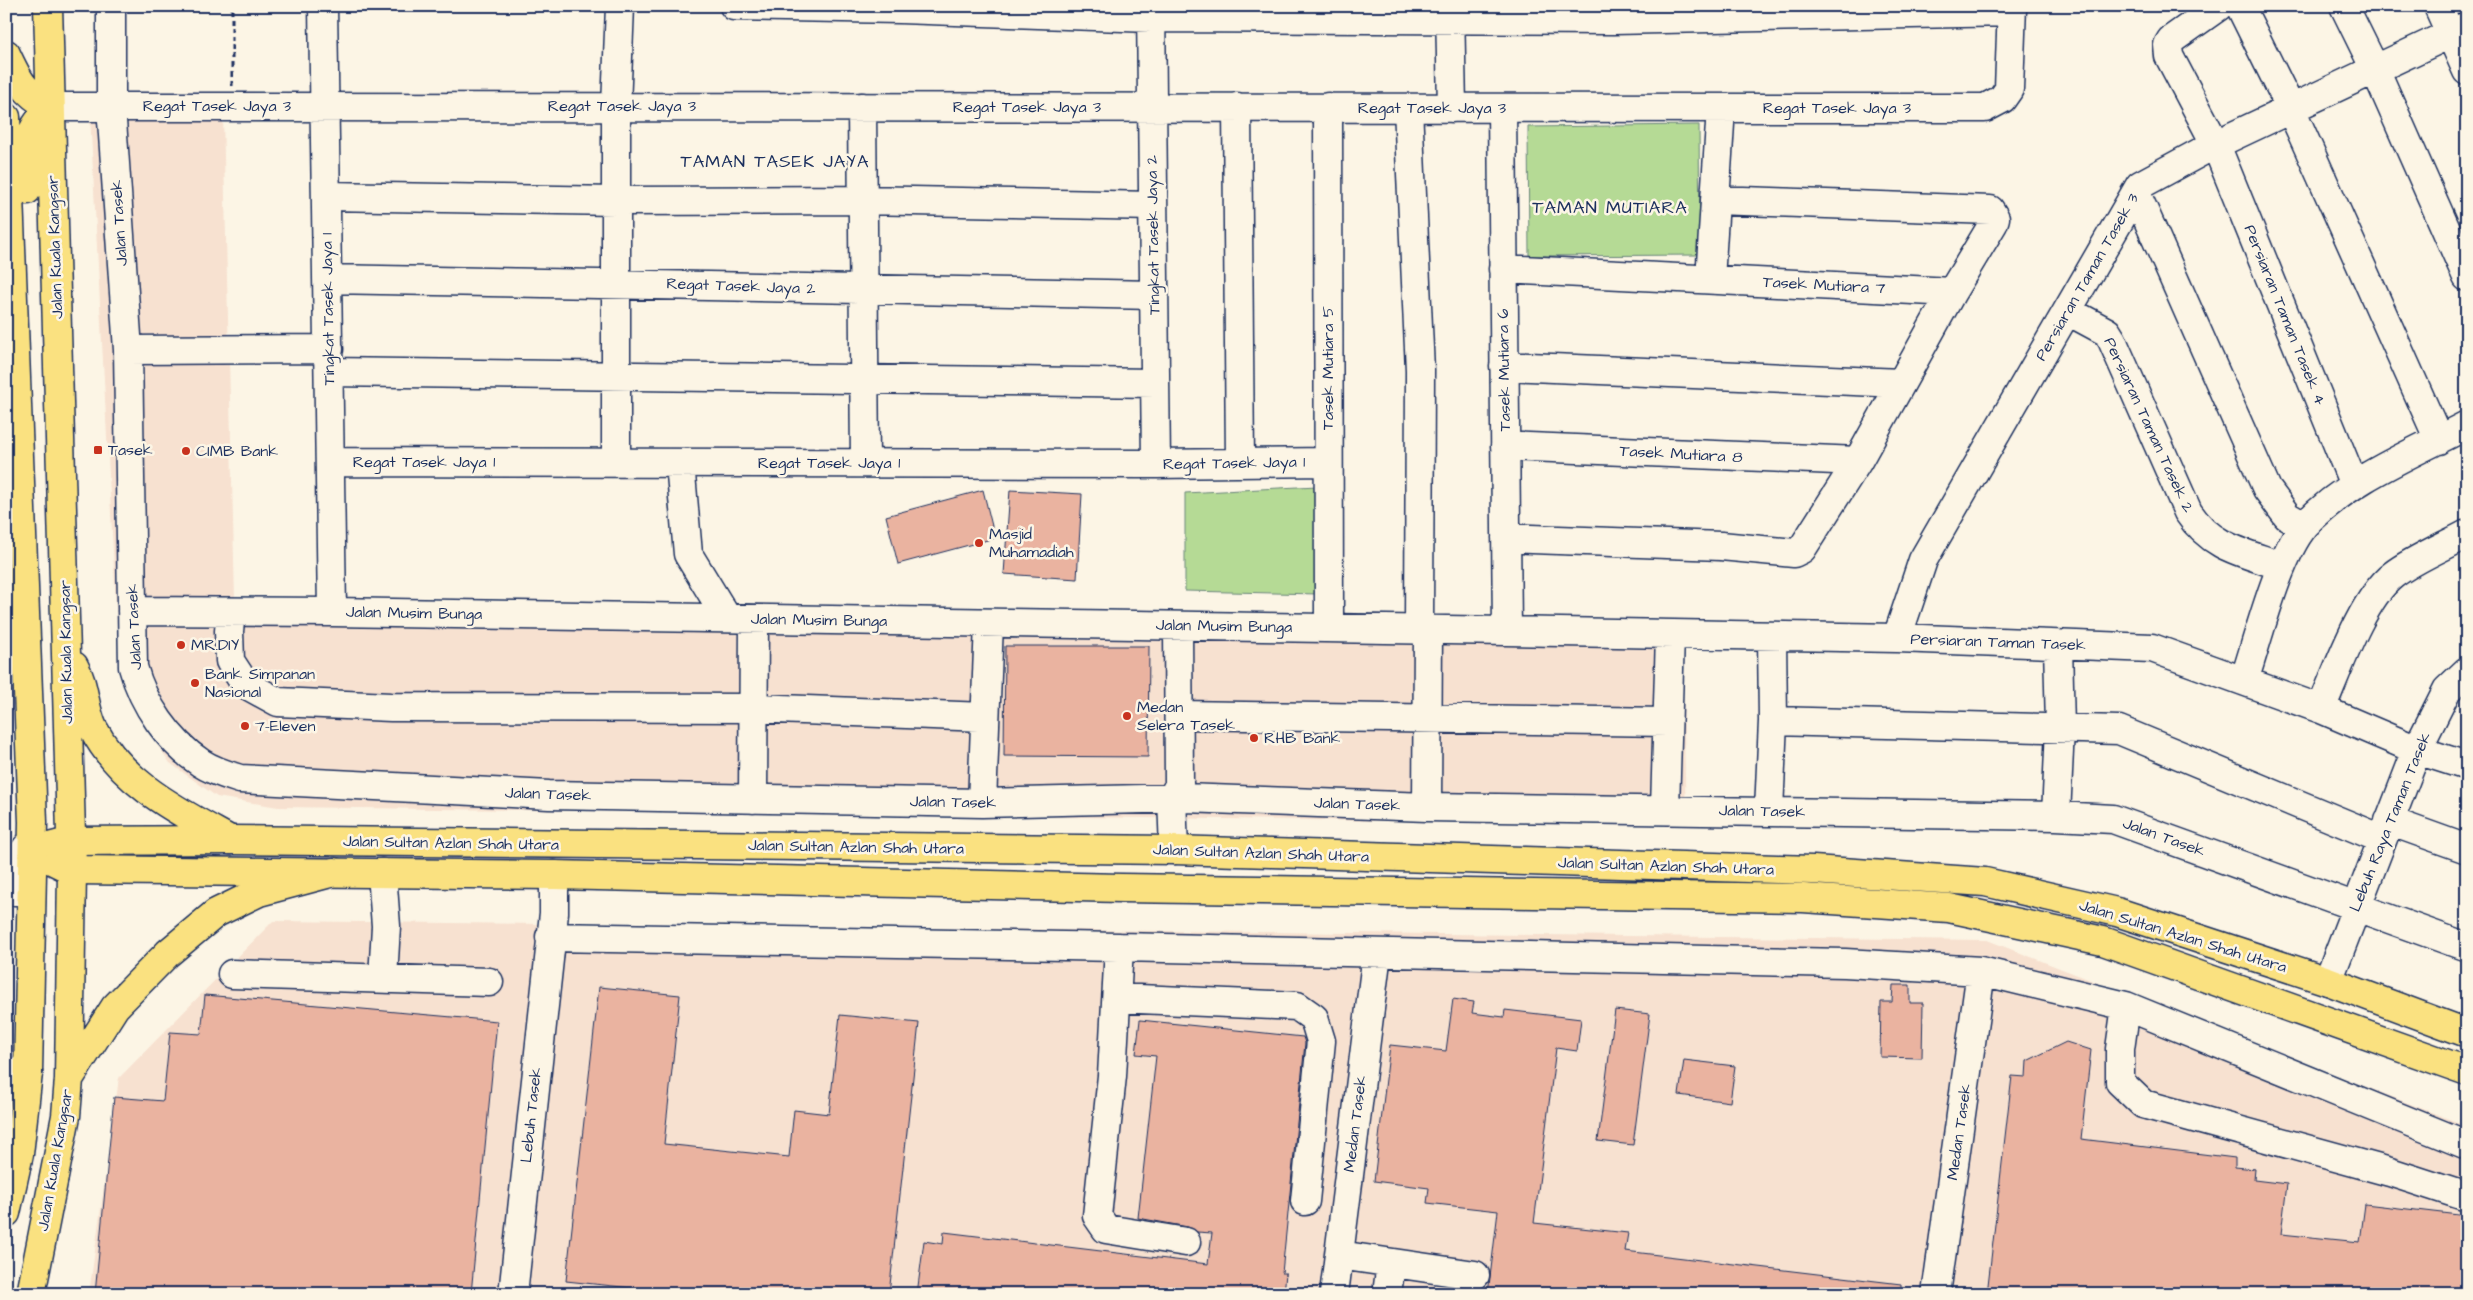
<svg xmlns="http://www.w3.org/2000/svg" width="2473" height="1300" font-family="'Architects Daughter',sans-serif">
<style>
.built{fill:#f7e1d0}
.green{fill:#b5da95;stroke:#68847a}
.building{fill:#eab3a0;stroke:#1b2f5e}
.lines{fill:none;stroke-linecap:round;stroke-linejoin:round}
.minor-casing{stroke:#1b2f5e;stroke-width:31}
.major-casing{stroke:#1b2f5e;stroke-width:31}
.highway-casing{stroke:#1b2f5e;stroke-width:31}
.path{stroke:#1b2f5e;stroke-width:3;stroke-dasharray:5 4;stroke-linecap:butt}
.minor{stroke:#fcf5e5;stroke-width:28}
.major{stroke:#fae180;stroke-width:28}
.highway{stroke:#fae180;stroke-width:28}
.poi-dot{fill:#c8321e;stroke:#fcf5e5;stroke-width:2}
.labels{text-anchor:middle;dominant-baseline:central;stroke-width:5;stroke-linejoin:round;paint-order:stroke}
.street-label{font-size:16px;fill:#1b2f5e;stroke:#fcf5e5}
.poi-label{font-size:16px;fill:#1b2f5e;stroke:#fcf5e5;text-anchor:start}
.neighbourhood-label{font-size:18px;letter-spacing:1px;fill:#1b2f5e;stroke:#fcf5e5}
</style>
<rect width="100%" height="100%" fill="#fcf5e5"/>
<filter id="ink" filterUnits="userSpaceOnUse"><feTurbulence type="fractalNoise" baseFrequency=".02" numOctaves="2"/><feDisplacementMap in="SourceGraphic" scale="10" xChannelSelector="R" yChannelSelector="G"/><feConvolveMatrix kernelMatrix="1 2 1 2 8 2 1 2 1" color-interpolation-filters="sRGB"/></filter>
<g filter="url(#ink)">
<path class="built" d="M90 114 223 116 235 600 1682 624 1686 825 278 807 217 797 170 763 140 719 119 665Z
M273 921 1987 940 2467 1126V1294H89L119 1078Z"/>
<path class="green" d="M1699 125 1700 255 1529 256 1528 127Z
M1317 486 1318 594 1185 591V493Z"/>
<path class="building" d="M983 490 995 538 898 564 886 516Z
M1010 490 1082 494 1077 579 1004 574Z
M1005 646H1149L1148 757 1004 756Z
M1893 985H1910V1003H1923L1922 1058 1880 1057 1881 1002H1892Z
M599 987 680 995 664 1144 789 1157 794 1110 829 1114 840 1015 919 1023 889 1294H688L566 1281Z
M205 995 497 1021 471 1294H95L114 1097 163 1101 170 1032 201 1034Z
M1453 999 1474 1002 1472 1013 1504 1017 1505 1010 1581 1019 1577 1051 1556 1048 1534 1223 1628 1233 1625 1251 1901 1284V1294H1488L1498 1211 1427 1203 1429 1188 1374 1181 1390 1045 1446 1051Z
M1615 1010 1650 1014 1633 1145 1598 1141Z
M1140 1020 1303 1037 1305 1043 1282 1273H1286L1284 1294H917L924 1241 943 1244 944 1232 1208 1264 1212 1233 1197 1232 1188 1227 1138 1218 1156 1056 1136 1054Z
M2066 1042 2091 1050 2081 1139 2235 1158V1167L2255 1169 2254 1180 2287 1184 2281 1234 2360 1242 2365 1204 2467 1216V1294H1987L2012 1076 2026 1077 2027 1061Z
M1684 1060 1735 1066 1730 1102 1679 1095Z"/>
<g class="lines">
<defs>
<path id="minor" d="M111 6V106L128 350 133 667C143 704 169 742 201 763 213 771 227 775 240 779L549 795 982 803 1185 798 1427 807 2056 816 2113 819 2467 947
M323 6 332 612
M734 6 900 9 1151 18 1613 20 2012 12
M1151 6 1156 464
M1450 6 1452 108
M2219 6 2171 40 2168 45 2169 56 2216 145 2354 485
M2240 6 2291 109 2439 440
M2344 6 2375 69 2467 277
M2438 6 2467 71
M50 107 1985 108 2002 99 2009 89 2012 6
M862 107 865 463
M1237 107 1240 463
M1328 107 1329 628
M1408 108 1420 370 1419 630
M1502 108 1507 631
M2136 193 2267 489 2287 516 2304 526
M326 196 616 201 863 200 1153 206
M1715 200 1990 210 1995 218 1993 224 1952 292
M1503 269 1952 292 1858 461 1802 549 1794 553 1721 546 1506 538
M327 279C603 282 878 291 1154 295
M1710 279 1721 108
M2068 311 2107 332 2112 340 2188 512C2212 548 2242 552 2282 566
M128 350 329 349
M1504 366 1901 383
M329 372 1155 383
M1505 446 1858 461
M330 462 1156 464 1328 462
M616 462V107L620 6
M680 463 688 554 727 618
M132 611 332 612 1507 631 1897 638 2152 648 2321 709 2417 750 2467 766
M231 612 229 631 230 661 245 684 278 702 391 707 753 708 985 717
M1897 638 1923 560 2140 185 2210 147 2467 26
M6 645 26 642
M2244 681C2258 639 2278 556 2305 525 2348 479 2412 454 2467 425
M2321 709C2337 672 2362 599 2393 575 2412 560 2445 546 2467 534
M1179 715 1667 722
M1773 721 2119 730 2382 839
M753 799 754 619
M982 803 989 623
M1427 807 1428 630
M1665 809 1670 634
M1769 811 1773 721 1772 636
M2056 816 2060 728 2058 645
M2389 821 2467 849
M1174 850 1172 798 1179 785 1178 626
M382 873 386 926 383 978
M6 891H16L22 854 27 847
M550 937 1119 947 1845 963 1981 971 2126 1006 2467 1145
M1119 947 1112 1076 1097 1216 1106 1229 1186 1242
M232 974 489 982
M2328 981 2417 750 2447 690 2467 671
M1117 998 1297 1006 1314 1018 1321 1041 1305 1201
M2126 1006 2120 1049V1082L2143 1104 2390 1172 2467 1197
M6 1071 28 1073
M1339 1255 1475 1275
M513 1294 554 913V875
M1334 1294 1377 953
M1387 1294 1391 1263
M1936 1294 1981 971"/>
<path id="major" d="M49 847 72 841 230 840 1174 850 1813 870 1985 882 2117 912 2328 981 2467 1033
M33 851 72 870 554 875 1122 888 1803 898 1949 908 2103 941 2467 1071"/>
<path id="highway" d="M6 54C18 80 24 93 50 107
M6 117 33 822 28 1073 19 1154 6 1213
M27 190C26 152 23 136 50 107
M74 666C85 685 84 709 93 728 122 784 178 811 230 840
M69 1079 115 1007 168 953 216 913 259 892 334 872
M31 1294 66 1116 69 1079 72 870 48 6"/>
</defs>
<use href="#minor" class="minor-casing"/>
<use href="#major" class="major-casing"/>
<use href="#highway" class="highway-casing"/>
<path class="path" d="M232 86V6"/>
<use href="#minor" class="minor"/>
<use href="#major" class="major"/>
<use href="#highway" class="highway"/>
</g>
</g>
<g class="poi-dot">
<rect x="93" y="445" width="10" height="10" rx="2.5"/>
<circle cx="186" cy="451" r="5"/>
<circle cx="979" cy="543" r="5"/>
<circle cx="181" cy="645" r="5"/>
<circle cx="195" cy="683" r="5"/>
<circle cx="1127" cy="716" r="5"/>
<circle cx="245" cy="726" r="5"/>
<circle cx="1254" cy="738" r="5"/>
</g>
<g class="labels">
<g class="street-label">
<text x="217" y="106">Regat Tasek Jaya 3</text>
<text x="622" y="106">Regat Tasek Jaya 3</text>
<text x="1027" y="107">Regat Tasek Jaya 3</text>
<text x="1432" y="108">Regat Tasek Jaya 3</text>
<text x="1837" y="108">Regat Tasek Jaya 3</text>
<text transform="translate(119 223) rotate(-94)">Jalan Tasek</text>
<text transform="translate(1153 235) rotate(-91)">Tingkat Tasek Jaya 2</text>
<text transform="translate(55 247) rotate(-92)">Jalan Kuala Kangsar</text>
<text transform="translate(2087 277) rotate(-60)">Persiaran Taman Tasek 3</text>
<text transform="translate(1824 285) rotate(3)">Tasek Mutiara 7</text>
<text transform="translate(741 286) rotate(2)">Regat Tasek Jaya 2</text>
<text transform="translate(328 309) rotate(-91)">Tingkat Tasek Jaya 1</text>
<text transform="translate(2285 315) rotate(68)">Persiaran Taman Tasek 4</text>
<text transform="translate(1328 368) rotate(-90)">Tasek Mutiara 5</text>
<text transform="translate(1504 370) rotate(-91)">Tasek Mutiara 6</text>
<text transform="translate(2149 425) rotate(65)">Persiaran Taman Tasek 2</text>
<text transform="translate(1681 454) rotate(3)">Tasek Mutiara 8</text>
<text x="424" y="462">Regat Tasek Jaya 1</text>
<text x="829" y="463">Regat Tasek Jaya 1</text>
<text transform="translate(1234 463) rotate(-1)">Regat Tasek Jaya 1</text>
<text transform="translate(414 613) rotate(1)">Jalan Musim Bunga</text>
<text transform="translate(819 620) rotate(1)">Jalan Musim Bunga</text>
<text transform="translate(1224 626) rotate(1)">Jalan Musim Bunga</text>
<text transform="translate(134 627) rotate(-93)">Jalan Tasek</text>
<text transform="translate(1998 642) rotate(2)">Persiaran Taman Tasek</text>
<text transform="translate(66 652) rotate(-91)">Jalan Kuala Kangsar</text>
<text transform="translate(548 794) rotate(2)">Jalan Tasek</text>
<text transform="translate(953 802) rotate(1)">Jalan Tasek</text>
<text transform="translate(1357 804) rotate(2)">Jalan Tasek</text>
<text transform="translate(1762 811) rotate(1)">Jalan Tasek</text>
<text transform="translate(2390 822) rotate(-68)">Lebuh Raya Taman Tasek</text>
<text transform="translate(2164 837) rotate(20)">Jalan Tasek</text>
<text transform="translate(451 843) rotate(1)">Jalan Sultan Azlan Shah Utara</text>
<text transform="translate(856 847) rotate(1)">Jalan Sultan Azlan Shah Utara</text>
<text transform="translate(1261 853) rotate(2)">Jalan Sultan Azlan Shah Utara</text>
<text transform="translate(1666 866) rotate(2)">Jalan Sultan Azlan Shah Utara</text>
<text transform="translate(2183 936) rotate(17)">Jalan Sultan Azlan Shah Utara</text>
<text transform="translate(531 1115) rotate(-84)">Lebuh Tasek</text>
<text transform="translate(1355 1124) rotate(-83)">Medan Tasek</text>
<text transform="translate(1959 1132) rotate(-82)">Medan Tasek</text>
<text transform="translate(55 1160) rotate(-80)">Jalan Kuala Kangsar</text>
</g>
<g class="poi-label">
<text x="108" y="450">Tasek</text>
<text x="196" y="451">CIMB Bank</text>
<text x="989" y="534">Masjid<tspan x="989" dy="18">Muhamadiah</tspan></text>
<text x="191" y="645">MR.DIY</text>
<text x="205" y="674">Bank Simpanan<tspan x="205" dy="18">Nasional</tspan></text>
<text x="1137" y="707">Medan<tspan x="1137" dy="18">Selera Tasek</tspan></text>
<text x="255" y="726">7-Eleven</text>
<text x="1264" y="738">RHB Bank</text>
</g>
<g class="neighbourhood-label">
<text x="775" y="161">TAMAN TASEK JAYA</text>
<text x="1610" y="207">TAMAN MUTIARA</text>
</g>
</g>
<rect width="2473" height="1300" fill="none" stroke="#fcf5e5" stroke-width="25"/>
<rect x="12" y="12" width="2448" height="1275" fill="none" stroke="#1b2f5e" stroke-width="2" filter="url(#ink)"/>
</svg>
